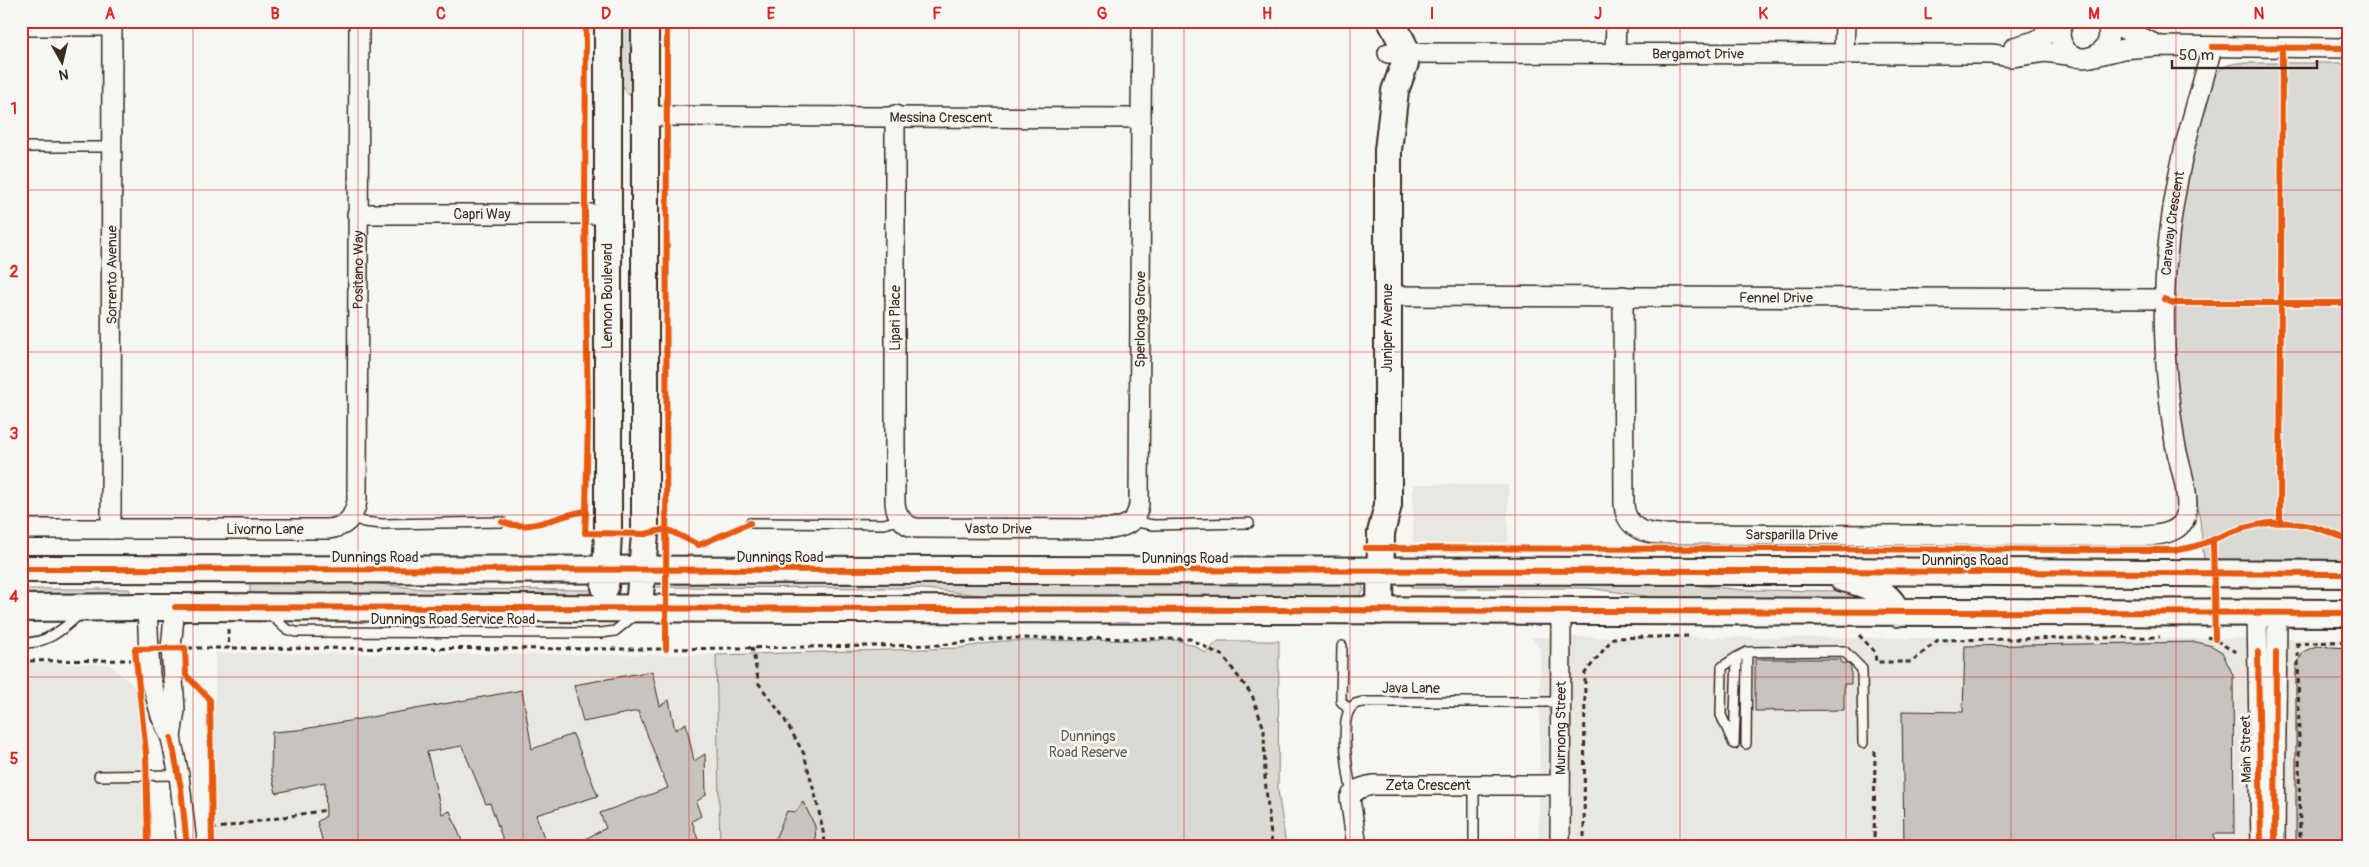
<svg xmlns="http://www.w3.org/2000/svg" width="2369" height="867" font-family="Pangolin,sans-serif">
<style>
.built{fill:#e8e7e2}
.green{fill:#dad9d3;stroke:#8a8278}
.building{fill:#c8c3be;stroke:#3b2a1e}
.lines{fill:none;stroke-linecap:round;stroke-linejoin:round}
.lane-casing{stroke:#3b2a1e;stroke-width:12}
.street-casing{stroke:#3b2a1e;stroke-width:22}
.secondary-casing{stroke:#3b2a1e;stroke-width:30}
.path{stroke:#3b2a1e;stroke-width:3;stroke-dasharray:5 4;stroke-linecap:butt}
.lane{stroke:#f6f6f2;stroke-width:9}
.street{stroke:#f6f6f2;stroke-width:19}
.secondary{stroke:#f6f6f2;stroke-width:26}
.cycleway-casing{stroke:#f6f6f2;stroke-width:9}
.cycleway{stroke:#e8590c;stroke-width:6}
.grid{fill:none;stroke:#d62828;stroke-width:1;stroke-opacity:0.55}
.labels{text-anchor:middle;dominant-baseline:central;stroke-width:5;stroke-linejoin:round;paint-order:stroke}
.street-label{font-size:14px;fill:#3b2a1e;stroke:#f6f6f2}
.park-label{font-size:14px;fill:#63564b;stroke:#f6f6f2}
.neatline{fill:none;stroke:#d62828;stroke-width:2}
.grid-label{font-size:16px;text-anchor:middle;font-weight:bold;fill:#d62828}
</style>
<rect width="100%" height="100%" fill="#f6f6f2"/>
<filter id="ink" filterUnits="userSpaceOnUse"><feTurbulence type="fractalNoise" baseFrequency=".02" numOctaves="2"/><feDisplacementMap in="SourceGraphic" scale="10" xChannelSelector="R" yChannelSelector="G"/><feConvolveMatrix kernelMatrix="1 2 1 2 8 2 1 2 1" color-interpolation-filters="sRGB"/></filter>
<g filter="url(#ink)">
<path class="built" d="M1413 484 1508 485V543H1413Z
M1531 637 2348 639V846H1539L1540 649Z
M215 653 716 655 720 846H215Z
M21 663 109 664 136 688 143 773V846H21Z"/>
<path class="green" d="M616 21H638L635 99C613 90 617 42 616 21Z
M2238 63H2340L2348 66V561L2204 560C2202 543 2201 524 2198 507 2189 465 2180 424 2175 380 2167 298 2178 216 2197 136 2200 121 2209 79 2221 69 2226 65 2232 64 2238 63Z
M250 578 334 579 424 589 593 590 595 597 250 596Z
M659 580 1356 581 1361 584 1364 590 1358 598 990 596 915 588 653 587Z
M1641 580 1743 590 1845 591 1866 599 1660 598 1588 588H1412L1409 584Z
M21 589H129L132 595 21 596Z
M1177 640 1195 646 1206 653 1218 641H1279L1278 790 1286 846H720L716 655 959 648 1002 641Z"/>
<path class="building" d="M2197 642 2212 646 2222 652 2233 675 2234 834H2214L2215 846H1904L1902 711 1963 712 1965 646Z
M2316 646 2348 648V846H2296V666L2303 652Z
M1755 659H1841V663H1847L1851 667V684H1844V710L1755 711Z
M652 671 660 706 669 700 675 730 686 723 694 761 705 754 706 795 696 802 701 816 692 821 699 843 688 846H572L606 828 600 813 668 788 638 711 583 722 574 685Z
M522 690 532 749 573 734 598 796 536 815 547 846H505L490 803 486 804 462 746 427 752 442 814 450 811 464 846H324L317 822 326 816 325 782 276 793 271 772 272 732 298 730Z
M803 802 815 826 816 846H772L787 811 796 812Z"/>
<g class="lines">
<defs>
<path id="lane" d="M21 147H112
M352 517 364 522 382 524 502 522
M1132 521 1153 525 1249 523
M750 523 884 524 901 519
M269 613 286 629 296 632 601 633 615 631 637 613
M21 643C47 644 62 630 80 614
M1342 646 1341 701 1349 710
M1733 742 1721 715 1722 667 1737 657
M1734 744 1737 657 1747 652
M1746 744 1747 652 1844 651 1862 669 1863 743
M99 776 179 775
M1352 793C1348 776 1340 723 1350 709 1354 703 1358 703 1363 702H1561
M1474 846V784"/>
<g id="street">
<path d="M2064 21C2061 27 2059 34 2061 40 2070 74 2123 55 2105 21"/>
<path d="M2107 21 2157 45"/>
<path d="M21 26H112"/>
<path d="M2014 47 2035 41 2062 25"/>
<path id="s1" d="M1388 53 1991 54 2012 57 2045 52 2075 56"/>
<path d="M1615 54 1616 21"/>
<path d="M1844 54 1845 21"/>
<path d="M2091 57 2123 49 2159 46 2348 48"/>
<path id="s2" d="M895 115V503C896 515 904 526 916 528L1112 529C1128 526 1137 521 1139 504L1141 118"/>
<path id="s3" d="M645 116 1141 118 1142 21"/>
<path id="s4" d="M357 214H607"/>
<path id="s5" d="M1387 296 2164 299"/>
<path id="s6" d="M1623 296 1624 505C1626 526 1641 533 1660 534L2146 536C2162 535 2183 532 2186 514 2190 492 2179 465 2175 443 2170 410 2166 378 2165 345 2162 279 2170 210 2185 146 2193 113 2204 80 2212 47"/>
<path id="s7" d="M21 529H328C346 527 354 518 357 501L359 21"/>
<path id="s8" d="M111 529 112 21"/>
<path d="M147 607 150 676 161 716 171 738 179 775 187 846"/>
<path d="M2257 613 2261 846"/>
<path d="M171 738 175 710 171 648 175 607"/>
<path id="s9" d="M1357 846 1350 798C1354 789 1363 787 1373 785H1560"/>
<path id="s10" d="M1560 846 1561 612"/>
<path d="M2275 846 2277 613"/>
</g>
<path id="secondary" d="M21 569 1813 571 2348 574
M1843 578C1864 583 1889 591 1897 613
M605 587 608 534V21
M21 608 147 607 2348 613
M639 608 645 534V21
M1380 611 1381 533 1388 505V150L1395 91 1405 63 1403 44 1391 21"/>
</defs>
<use href="#lane" class="lane-casing"/>
<use href="#street" class="street-casing"/>
<use href="#secondary" class="secondary-casing"/>
<path class="path" d="M228 629 229 648
M1859 635 1875 652 1876 662H1912L1938 640 2160 637
M2208 637C2220 640 2229 652 2240 652
M2298 643 2300 846
M2295 644 2348 641
M752 647 759 684 782 715 804 754 817 802 826 846
M188 648 666 649 939 645 1002 638 1190 639 1223 656 1252 695 1264 729 1265 778 1272 846
M21 661 131 660
M212 829 326 810
M1584 846 1585 673 1613 638 1690 636
M1874 846 1875 751"/>
<use href="#lane" class="lane"/>
<use href="#street" class="street"/>
<use href="#secondary" class="secondary"/>
<defs>
<path id="cycleway" d="M2212 47 2348 48
M2164 299 2173 303H2348
M586 511 588 419 585 214 586 21
M502 522C531 533 557 515 586 511L585 533 645 534 666 529 699 545 750 523
M2280 523 2282 47
M2213 540 2215 639
M1365 548 2177 550C2197 548 2213 539 2232 532 2276 516 2306 521 2348 540
M21 569 1813 571 2345 574
M175 607 2348 613
M666 649 667 21
M2258 652 2261 846
M171 738 181 788 187 846
M148 846 146 753 135 649 185 648 186 675 210 700 212 846
M2275 846 2276 652"/>
</defs>
<use href="#cycleway" class="cycleway-casing"/>
<use href="#cycleway" class="cycleway"/>
</g>
</g>
<path class="grid" d="M193 21V846M358 21V846M523 21V846M689 21V846M854 21V846M1019 21V846M1184 21V846M1350 21V846M1515 21V846M1680 21V846M1846 21V846M2011 21V846M2176 21V846M21 190H2348M21 352H2348M21 515H2348M21 677H2348"/>
<g class="labels">
<g class="street-label">
<text stroke="none"><textPath href="#s1" startOffset="310">Bergamot Drive</textPath></text>
<text stroke="none"><textPath href="#s3" startOffset="296">Messina Crescent</textPath></text>
<text stroke="none"><textPath href="#s4" startOffset="125">Capri Way</textPath></text>
<text stroke="none"><textPath href="#s6" startOffset="1089">Caraway Crescent</textPath></text>
<text stroke="none"><textPath href="#s7" startOffset="582">Positano Way</textPath></text>
<text stroke="none"><textPath href="#s8" startOffset="254">Sorrento Avenue</textPath></text>
<text transform="translate(607 296) rotate(-90)">Lennon Boulevard</text>
<text stroke="none"><textPath href="#s5" startOffset="389">Fennel Drive</textPath></text>
<text transform="translate(895 318) rotate(-90)">Lipari Place</text>
<text stroke="none"><textPath href="#s2" startOffset="844">Sperlonga Grove</textPath></text>
<text transform="translate(1387 328) rotate(-90)">Juniper Avenue</text>
<text stroke="none"><textPath href="#s2" startOffset="505">Vasto Drive</textPath></text>
<text stroke="none"><textPath href="#s7" startOffset="244">Livorno Lane</textPath></text>
<text stroke="none"><textPath href="#s6" startOffset="392">Sarsparilla Drive</textPath></text>
<text x="375" y="557">Dunnings Road</text>
<text x="780" y="557">Dunnings Road</text>
<text x="1185" y="558">Dunnings Road</text>
<text x="1965" y="560">Dunnings Road</text>
<text x="453" y="619">Dunnings Road Service Road</text>
<text x="1411" y="688">Java Lane</text>
<text stroke="none"><textPath href="#s10" startOffset="118">Murnong Street</textPath></text>
<text transform="translate(2246 749) rotate(-91)">Main Street</text>
<text stroke="none"><textPath href="#s9" startOffset="131">Zeta Crescent</textPath></text>
</g>
<g class="park-label">
<text x="1088" y="736">Dunnings<tspan x="1088" dy="16">Road Reserve</tspan></text>
</g>
</g>
<rect width="2369" height="867" fill="none" stroke="#f6f6f2" stroke-width="55"/>
<g transform="translate(62 62) rotate(172)" stroke="#f6f6f2" stroke-width="4" paint-order="stroke">
<path d="M0-4L9 19L0 12L-9 19Z" fill="#3b2a1e"/>
<text y="-8" font-size="14" font-weight="bold" text-anchor="middle" fill="#3b2a1e">N</text>
</g>
<path d="M2172 60v8h145v-8" fill="none" stroke="#3b2a1e" stroke-width="2.5"/>
<text x="2179" y="60" font-size="15" fill="#3b2a1e" stroke="#f6f6f2" stroke-width="4" paint-order="stroke">50 m</text>
<rect x="28" y="28" width="2314" height="812" class="neatline"/>
<g class="grid-label">
<text x="110" y="19">A</text>
<text x="275" y="19">B</text>
<text x="441" y="19">C</text>
<text x="606" y="19">D</text>
<text x="771" y="19">E</text>
<text x="937" y="19">F</text>
<text x="1102" y="19">G</text>
<text x="1267" y="19">H</text>
<text x="1432" y="19">I</text>
<text x="1598" y="19">J</text>
<text x="1763" y="19">K</text>
<text x="1928" y="19">L</text>
<text x="2094" y="19">M</text>
<text x="2259" y="19">N</text>
<text x="14" y="114">1</text>
<text x="14" y="277">2</text>
<text x="14" y="439">3</text>
<text x="14" y="602">4</text>
<text x="14" y="764">5</text>
</g>
</svg>
